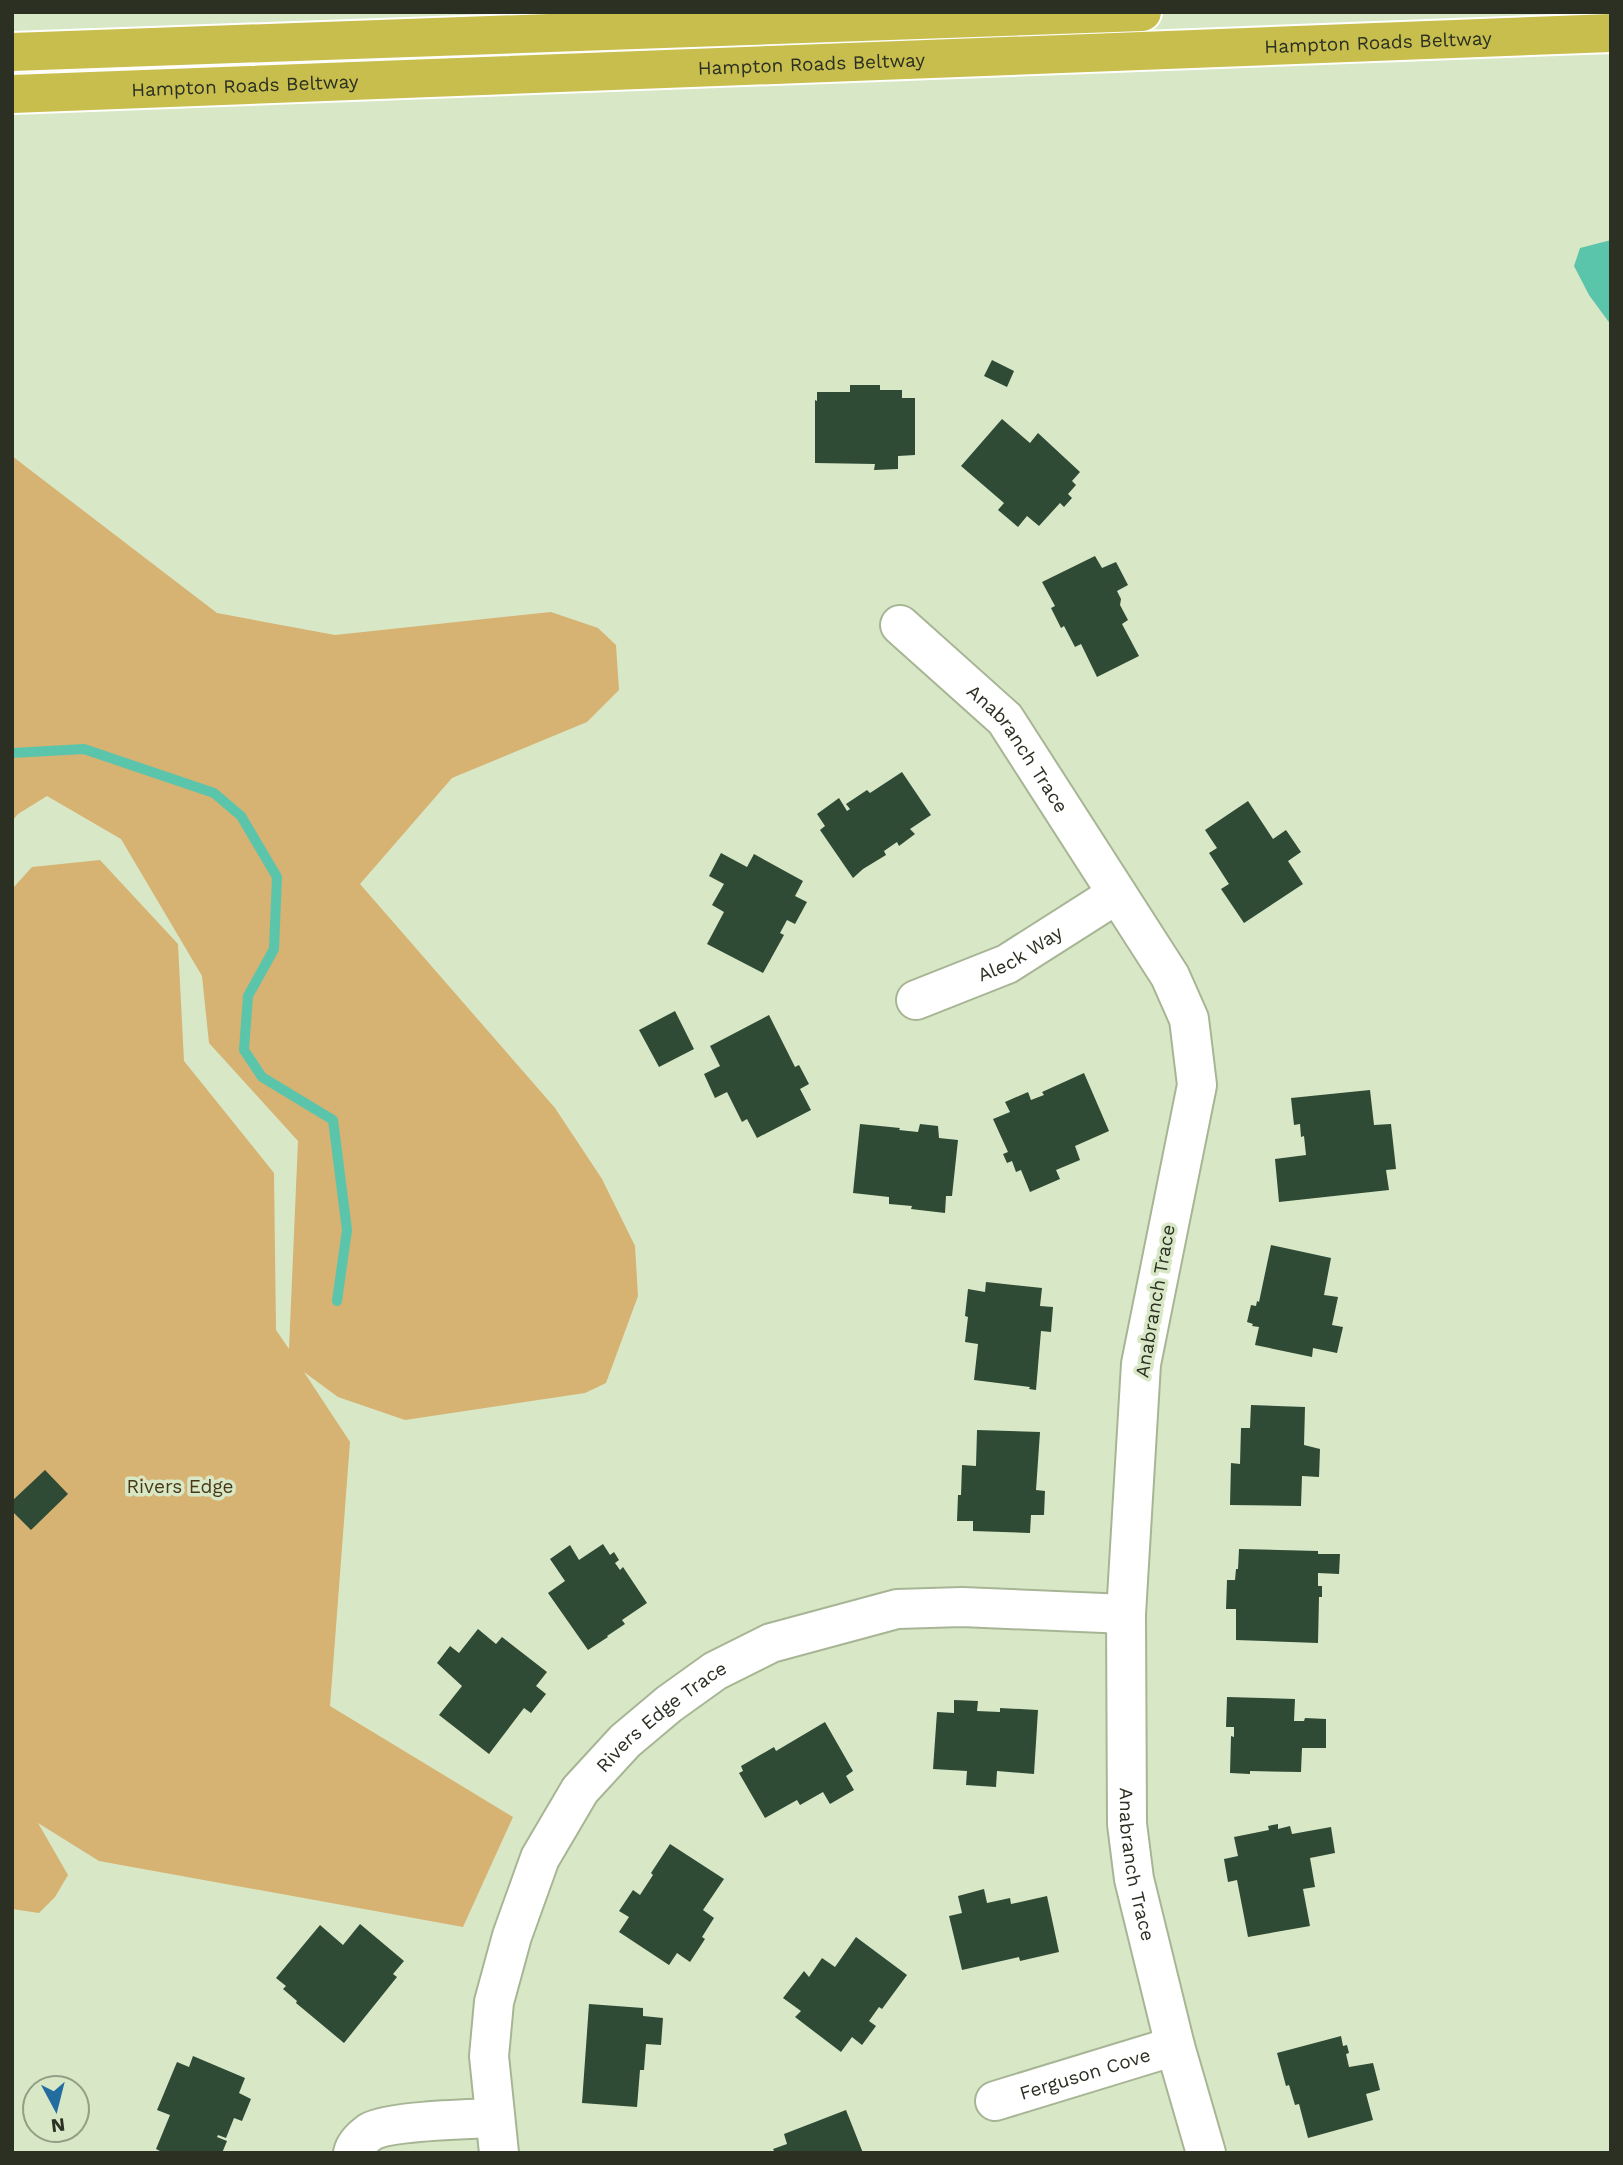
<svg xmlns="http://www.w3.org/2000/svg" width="1623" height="2165" font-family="'Work Sans',sans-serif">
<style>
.green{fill:#d6b273}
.water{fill:#5ac5aa}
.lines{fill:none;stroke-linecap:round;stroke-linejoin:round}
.stream{stroke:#5ac5aa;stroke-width:10}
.building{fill:#2f4a35}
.street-casing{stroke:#a7b595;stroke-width:42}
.highway-casing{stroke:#fff;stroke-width:42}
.street{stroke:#fff;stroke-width:38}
.highway{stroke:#c8be4d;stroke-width:38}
.labels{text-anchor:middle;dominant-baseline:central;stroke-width:7;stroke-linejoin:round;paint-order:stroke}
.street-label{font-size:19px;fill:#2b3023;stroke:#d8e8c6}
.park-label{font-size:19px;fill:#483614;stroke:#d8e8c6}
</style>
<rect width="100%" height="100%" fill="#d8e8c6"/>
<path class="green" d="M12 456 217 613 335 635 551 612 598 628 616 645 619 690 587 722 452 778 360 884 555 1108 602 1179 635 1246 638 1296 606 1383 585 1393 405 1420 338 1397 304 1372 350 1442 330 1706 513 1817 463 1927 99 1861 38 1823 68 1875 55 1897 39 1913 12 1909V889L32 867 100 860 178 944 184 1061 274 1173 276 1330 289 1349 298 1141 209 1043 202 976 121 839 47 796 18 814 12 821Z"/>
<path class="water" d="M1611 240V325L1589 295 1574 266 1580 248Z"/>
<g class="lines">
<path class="stream" d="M12 753 84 749 214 793 241 816 277 877 274 949 248 996 244 1050 262 1077 333 1120 347 1230 337 1301"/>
</g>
<path class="building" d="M992 360 1014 371 1007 387 984 376Z
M850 385H880V390H902V398H915V455L898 456V469L874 470 875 464 815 463V400L817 401V392H850Z
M1002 419 1030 443 1038 433 1080 472 1072 481 1076 485 1068 494 1072 498 1064 507 1060 503 1039 526 1027 516 1018 527 998 510 1004 503 961 466Z
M1095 556 1102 568 1116 562 1128 585 1117 591 1121 599 1120 605 1128 620 1122 624 1139 656 1097 677 1081 644 1075 647 1064 626 1061 628 1051 608 1055 606 1042 582Z
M902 772 931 815 910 829 915 834 899 846 897 842 884 851 886 855 863 869 853 878 820 830 825 826 817 814 839 798 847 811 850 809 846 804 867 790 870 793Z
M1248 801 1273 839 1286 830 1301 852 1288 861 1303 884 1244 923 1221 889 1229 884 1209 853 1217 848 1205 830Z
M721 853 747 867 754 854 803 881 795 896 807 902 795 924 787 920 780 933 784 935 763 973 707 944 724 912 712 905 724 884 709 876Z
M675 1011 694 1049 659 1067 639 1030Z
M769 1015 795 1067 799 1065 809 1084 800 1089 811 1110 757 1138 747 1119 742 1122 727 1092 715 1098 704 1074 720 1066 710 1046Z
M1084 1073 1109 1131 1075 1146 1080 1160 1056 1170 1060 1179 1030 1192 1021 1170 1016 1172 1012 1161 1007 1163 1003 1154 1008 1152 993 1119 1010 1112 1005 1102 1028 1092 1031 1100 1044 1095 1042 1092Z
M1370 1090 1374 1125 1391 1124 1396 1169 1386 1170 1389 1190 1279 1202 1275 1159 1306 1155 1304 1136 1301 1137 1300 1124 1294 1125 1291 1098Z
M860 1124 900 1128 899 1130 918 1132 920 1124 938 1126 939 1138 958 1140 952 1196H946L945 1213 911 1209 912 1206 889 1204V1197L853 1193Z
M1271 1245 1331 1258 1324 1295 1338 1297 1332 1325 1343 1327 1337 1353 1313 1348 1312 1357 1255 1345 1259 1327 1252 1326 1253 1324 1247 1322 1251 1305 1256 1306 1257 1301 1259 1302Z
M986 1282 1042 1288 1040 1306 1053 1307 1051 1332 1041 1331 1036 1390 1029 1389 1030 1387 974 1380 978 1344 965 1342 968 1317 965 1316 968 1289 985 1292Z
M1251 1405 1305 1407 1304 1445 1320 1449 1319 1477 1302 1476 1301 1506 1230 1505 1231 1463 1240 1464 1241 1428H1250Z
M977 1430 1040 1432 1036 1490 1045 1491 1044 1515H1031L1030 1533 973 1531V1521H957L958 1495H961L962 1465 976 1466Z
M45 1470 68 1494 31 1530 12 1511V1501Z
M603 1544 610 1555 614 1552 619 1560 615 1563 620 1570 623 1567 647 1603 622 1620 625 1624 607 1636 608 1637 588 1650 548 1593 565 1581 550 1559 570 1545 579 1560Z
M1239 1549 1318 1551V1554H1340L1339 1574 1318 1573V1586H1322V1597H1319L1318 1643 1236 1640V1609H1226L1227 1580H1235L1236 1569H1238Z
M478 1629 496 1644 502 1637 547 1672 536 1686 546 1694 531 1713 524 1708 489 1754 439 1715 462 1686 437 1663 450 1646 459 1653Z
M1227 1697 1295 1699 1294 1721H1304L1305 1718 1326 1719V1748H1302L1301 1772 1250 1771V1774L1230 1773 1231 1736 1234 1737V1727H1226Z
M954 1700 978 1701 977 1711 1000 1712V1708L1038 1710 1034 1774 997 1771 996 1787 966 1785 967 1771 933 1769 937 1712 954 1713Z
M825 1722 853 1771 846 1776 854 1790 830 1804 823 1792 800 1805 797 1800 765 1818 739 1773 743 1771 741 1766 774 1747 776 1751Z
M1278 1824V1829L1290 1826 1292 1834 1331 1827 1335 1853 1310 1858 1315 1887 1303 1889 1310 1926 1248 1937 1237 1880 1228 1882 1224 1859 1238 1856 1234 1837 1269 1830 1268 1826Z
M670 1844 724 1879 703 1910 714 1918 702 1937 705 1939 690 1962 677 1953 669 1965 619 1932 629 1917 619 1911 633 1890 640 1895 653 1875 651 1873Z
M984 1889 987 1903 1010 1898 1011 1904 1047 1896 1059 1952 1020 1961 1019 1957 962 1970 949 1916 962 1913 958 1896Z
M360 1924 404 1961 393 1974 397 1977 344 2043 296 2003 297 2001 283 1989 286 1986 276 1978 320 1925 343 1945Z
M856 1937 907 1975 882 2009 879 2007 869 2021 876 2026 862 2045 852 2037 841 2052 795 2017 801 2011 783 1998 804 1971 809 1977 822 1958 835 1967Z
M589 2004 643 2008V2016L663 2018 661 2045 646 2044 644 2070H640L637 2107 582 2103Z
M1341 2036 1343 2046 1347 2045 1349 2053 1346 2054 1349 2067 1373 2063 1380 2090 1366 2094 1373 2120 1308 2138 1299 2104 1295 2105 1289 2085 1286 2086 1277 2053Z
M193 2056 245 2078 239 2093 251 2099 242 2121 234 2118 226 2138 218 2135 217 2137 227 2141 222 2153H164L156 2149 170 2115 157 2110 177 2062 189 2067Z
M846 2110 863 2153H775L773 2149 787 2144 784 2134Z"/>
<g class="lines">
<defs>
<g id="street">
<path id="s1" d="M900 625 1005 719 1170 976 1189 1019 1197 1085 1141 1364 1126 1614 1127 1824 1134 1879 1175 2046 1206 2153"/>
<path id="s2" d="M916 1000 1007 964 1117 894"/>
<path id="s3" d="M995 2101 1175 2046"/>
<path d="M353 2153C355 2144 363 2137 370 2132 388 2121 470 2119 495 2118"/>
<path id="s4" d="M499 2153 489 2056 494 2002 512 1936 540 1858 580 1790 625 1741 669 1704 715 1671 771 1643 897 1609 962 1607 1126 1614"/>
</g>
<g id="highway">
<path d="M12 52 1142 12"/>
<path id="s5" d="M12 94 1611 33"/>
</g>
</defs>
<use href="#street" class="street-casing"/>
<use href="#highway" class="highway-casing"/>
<use href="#street" class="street"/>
<use href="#highway" class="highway"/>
</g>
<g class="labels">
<g class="street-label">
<text stroke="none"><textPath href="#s5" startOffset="1367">Hampton Roads Beltway</textPath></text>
<text stroke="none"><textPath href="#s5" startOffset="800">Hampton Roads Beltway</textPath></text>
<text stroke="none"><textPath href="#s5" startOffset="233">Hampton Roads Beltway</textPath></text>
<text stroke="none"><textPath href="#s1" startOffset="172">Anabranch Trace</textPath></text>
<text stroke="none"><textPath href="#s2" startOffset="114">Aleck Way</textPath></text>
<text transform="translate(1155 1301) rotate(-80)">Anabranch Trace</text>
<text stroke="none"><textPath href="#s4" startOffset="492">Rivers Edge Trace</textPath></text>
<text stroke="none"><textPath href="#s1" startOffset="1346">Anabranch Trace</textPath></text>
<text stroke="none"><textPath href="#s3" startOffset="94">Ferguson Cove</textPath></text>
</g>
<g class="park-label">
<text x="180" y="1486">Rivers Edge</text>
</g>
</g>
<rect width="1623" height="2165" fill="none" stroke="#2b3023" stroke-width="28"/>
<g transform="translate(56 2109) rotate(173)"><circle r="33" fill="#d8e8c6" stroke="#939e85" stroke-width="2"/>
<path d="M0-5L12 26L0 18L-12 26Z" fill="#236c9f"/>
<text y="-10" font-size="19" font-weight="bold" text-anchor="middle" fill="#2b3023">N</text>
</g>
</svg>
